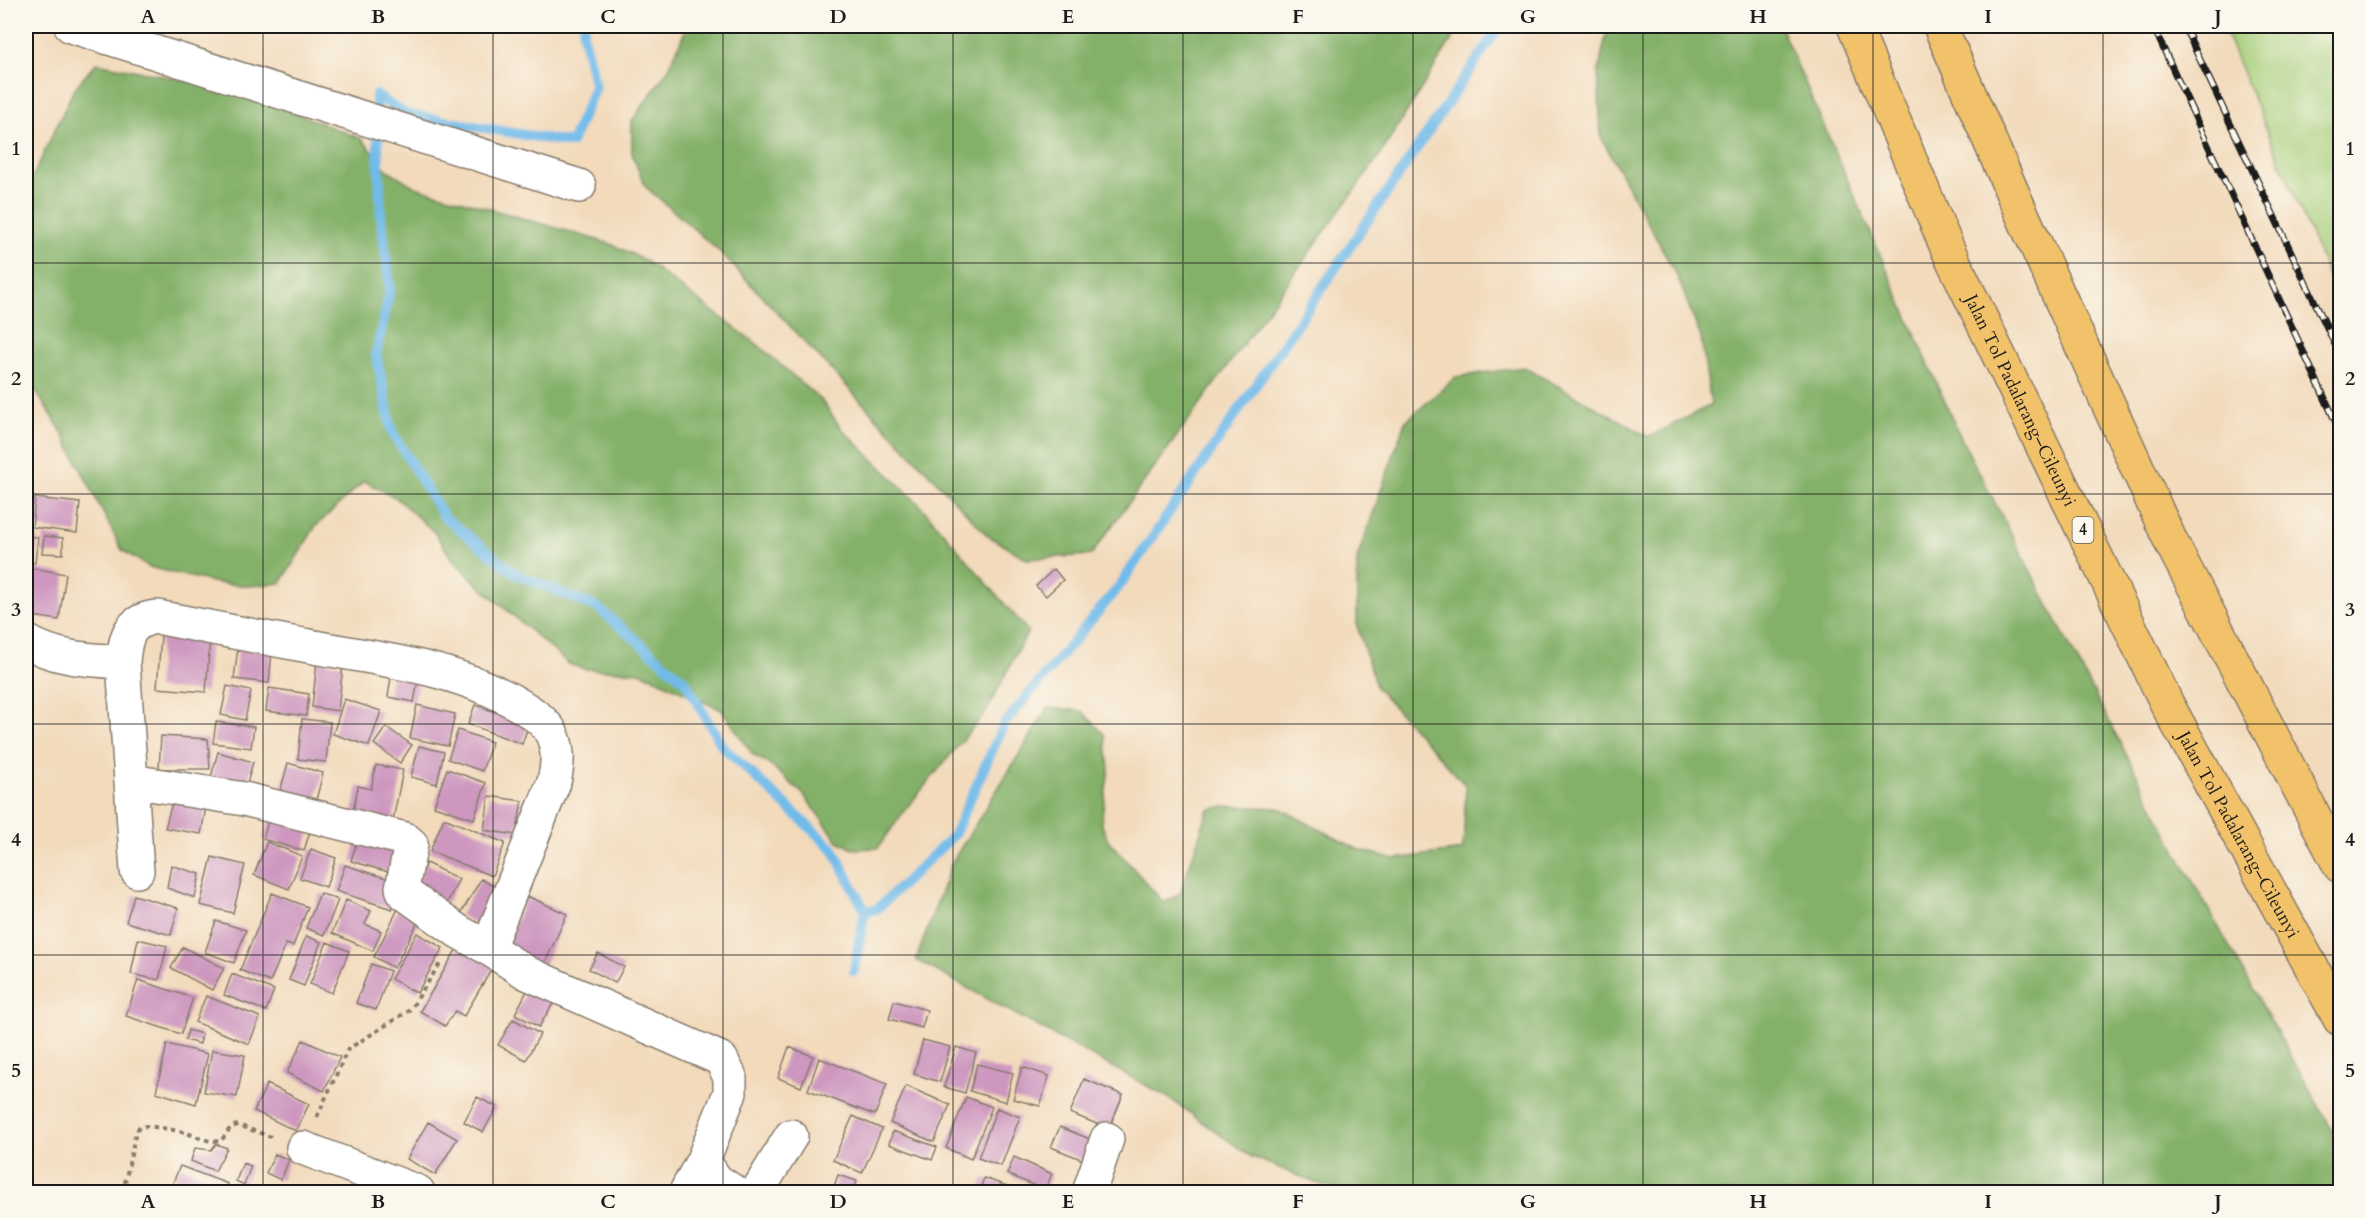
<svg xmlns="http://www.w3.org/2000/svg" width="2366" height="1218" font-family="Cardo,serif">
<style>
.green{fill:#a5ce79;stroke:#60754a;stroke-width:1.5}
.forest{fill:#84b169;stroke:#506642;stroke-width:1.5}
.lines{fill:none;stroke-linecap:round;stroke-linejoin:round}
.stream{stroke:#71bbea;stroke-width:10}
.building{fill:#cd97bf}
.minor-casing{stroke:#877b6c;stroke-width:36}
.highway-casing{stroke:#877b6c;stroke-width:36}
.path{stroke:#877b6c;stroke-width:4;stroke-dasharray:4.5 4.5;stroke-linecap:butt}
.minor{stroke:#fff;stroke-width:33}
.highway{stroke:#f2c26a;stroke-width:33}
.rail-casing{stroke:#1c1c1c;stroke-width:7}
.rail{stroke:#fbf7ec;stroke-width:4.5;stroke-dasharray:14;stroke-linecap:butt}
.grid{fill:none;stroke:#1c1c1c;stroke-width:1.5;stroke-opacity:0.55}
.labels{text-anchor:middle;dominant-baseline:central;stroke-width:5;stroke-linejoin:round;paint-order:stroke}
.shield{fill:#fbf7ec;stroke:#5f5e5a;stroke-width:1.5}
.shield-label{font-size:16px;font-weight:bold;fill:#1c1c1c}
.street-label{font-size:18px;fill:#1c1c1c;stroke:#fbf7ec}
.neatline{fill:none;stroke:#1c1c1c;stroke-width:2}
.grid-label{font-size:20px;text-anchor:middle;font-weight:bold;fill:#1c1c1c}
</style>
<rect width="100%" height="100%" fill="#fbf7ec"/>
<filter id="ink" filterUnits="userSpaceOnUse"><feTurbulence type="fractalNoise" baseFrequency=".0167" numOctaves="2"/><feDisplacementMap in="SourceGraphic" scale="12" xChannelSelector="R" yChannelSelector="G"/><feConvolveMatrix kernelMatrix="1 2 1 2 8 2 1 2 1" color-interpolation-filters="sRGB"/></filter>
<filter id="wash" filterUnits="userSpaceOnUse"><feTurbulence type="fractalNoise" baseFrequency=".008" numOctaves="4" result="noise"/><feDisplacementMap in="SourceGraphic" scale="24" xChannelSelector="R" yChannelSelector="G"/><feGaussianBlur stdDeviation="1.35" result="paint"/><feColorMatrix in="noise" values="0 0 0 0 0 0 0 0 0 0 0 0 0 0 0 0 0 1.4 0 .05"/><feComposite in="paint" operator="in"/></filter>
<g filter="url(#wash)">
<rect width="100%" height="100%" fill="#f2dabb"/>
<path class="green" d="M2223 26H2340V302L2330 280Z"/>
<path class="forest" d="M687 26H1460L1380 155 1091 555 1027 559 988 536 721 253 645 186 632 154V121L669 68Z
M1608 26H1780L1960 436 2187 871 2340 1144V1192H1351L1316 1183 1250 1156 1169 1098 916 960 952 862 1048 708 1082 711 1105 735 1109 769 1101 823 1108 840 1164 903 1180 894 1208 810 1225 806 1279 808 1357 849 1395 859 1463 850 1466 786 1376 687 1357 626V559L1405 422 1456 377 1524 367 1649 437 1711 405 1701 338 1678 278 1601 137 1598 73Z
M96 63 233 89 362 139 386 169 415 187 611 244 644 260 758 345 821 400 841 428 919 504 1028 631 986 712 904 811 878 848 853 849 838 841 803 794 768 763 753 755 722 710 641 672 585 669 569 664 479 586 453 560 434 532 395 497 364 481 315 527 281 583 249 586 217 583 149 567 122 550 62 432 26 376 27 189 74 89Z"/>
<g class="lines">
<path class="stream" d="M584 26 583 34 595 87 571 143 405 114 376 95 381 217 390 289 376 354 392 432 444 517 516 574 598 608 685 681 722 746 833 849 865 911 854 971
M865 911 877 909 954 835 1004 724 1118 588 1500 26"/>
</g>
<g id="blocks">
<path class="building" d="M35 498 80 503 77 533 32 527Z
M26 536 38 537 35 563 26 562Z
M44 536 63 538V554L42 553Z
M26 567 66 574 59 620 26 615Z
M1054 569 1063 580 1046 596 1036 586Z
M161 635 210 638 206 692 157 688Z
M238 647 272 651 269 683 234 679Z
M317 661 343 665 338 711 312 707Z
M391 677 418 681 414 702 388 697Z
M227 686 251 691 245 720 221 715Z
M269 688 309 694 306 716 266 711Z
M344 699 381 711 369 746 333 734Z
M417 705 455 714 448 746 410 738Z
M475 705 529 724 522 744 468 724Z
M302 719 330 722 326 762 298 759Z
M216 722 254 727 251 748 213 743Z
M386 727 412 745 400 763 374 744Z
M458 730 492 742 482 771 448 759Z
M161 736 208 739 210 769H159Z
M419 746 444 752 437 784 411 777Z
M218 752 253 762 244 794 209 784Z
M288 763 323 773 314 808 278 799Z
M376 765 403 770 392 825 352 817 358 786 371 789Z
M447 769 486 783 474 819 434 806Z
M489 796 522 801 516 835 484 830Z
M173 799 207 802 201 834 165 828Z
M269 818 310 831 304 851 263 839Z
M444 818 505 843 492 876 430 851Z
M358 837 399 849 392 873 351 861Z
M267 842 302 856 289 889 254 875Z
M311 849 336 858 326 887 300 878Z
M212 857 245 865 233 913 200 905Z
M426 863 459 879 447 903 414 888Z
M171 865 200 874 195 898 167 888Z
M345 865 401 883 392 909 336 891Z
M481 879 503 891 482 927 460 915Z
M272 893 308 907 293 946 286 944 270 982 240 970Z
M320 893 338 900 324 935 306 928Z
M134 895 178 908 171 935 126 922Z
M527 896 567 914 544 965 504 947Z
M346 900 371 911 365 924 381 931 373 951 332 933Z
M398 909 419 920 394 968 374 957Z
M216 921 246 930 234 963 205 952Z
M417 933 443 948 417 993 391 979Z
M306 936 321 942 304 986 289 980Z
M138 939 167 946 159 980 131 974Z
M462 940 497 960 464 1016 455 1011 445 1026 420 1011Z
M327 942 349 951 332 993 310 984Z
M183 947 224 968 212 990 171 968Z
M598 953 624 967 615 983 589 969Z
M371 964 390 971 376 1010 356 1003Z
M232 974 274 990 266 1011 224 995Z
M138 980 193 998 181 1034 126 1016Z
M528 989 554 1002 539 1027 515 1014Z
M206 996 260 1017 249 1044 195 1022Z
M894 1001 927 1010 922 1028 889 1019Z
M513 1019 540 1034 526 1060 498 1045Z
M188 1030 202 1034 200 1044 185 1040Z
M303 1040 340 1057 324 1091 287 1073Z
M923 1040 950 1047 940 1082 914 1074Z
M167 1044 208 1054 196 1104 156 1092Z
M789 1047 813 1056 801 1087 778 1078Z
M956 1047 976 1053 965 1093 944 1087Z
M212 1050 245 1055 237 1097 204 1092Z
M819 1058 887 1084 875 1115 808 1090Z
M977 1064 1013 1073 1006 1102 970 1091Z
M1022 1067 1049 1076 1040 1106 1013 1099Z
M1084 1079 1123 1095 1109 1129 1070 1113Z
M267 1084 309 1104 296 1131 254 1111Z
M906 1086 950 1105 934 1142 890 1123Z
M477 1097 497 1107 483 1132 464 1122Z
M966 1097 992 1107 971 1159 946 1148Z
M997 1108 1020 1117 1001 1166 978 1158Z
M853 1116 882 1129 862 1173 833 1160Z
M428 1122 457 1139 435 1175 407 1159Z
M1060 1127 1100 1143 1091 1163 1051 1147Z
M893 1131 937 1147 932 1160 889 1144Z
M216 1144 227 1148 215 1171 191 1161 195 1148 211 1150Z
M275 1154 289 1160 281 1180 266 1173Z
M1014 1157 1052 1174 1045 1190 1007 1174Z
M243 1163 251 1166 244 1185 236 1181Z
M180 1166 228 1184 225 1192H169Z
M838 1175 857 1181 853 1192H832Z
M984 1178 1024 1192H979Z
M282 1186 297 1192H279Z
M868 1186 889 1192H856L857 1188 866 1191Z"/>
</g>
</g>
<g filter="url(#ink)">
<use href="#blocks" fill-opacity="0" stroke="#877b6c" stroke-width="1.5"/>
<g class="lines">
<defs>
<path id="minor" d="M71 26 579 186
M26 641C56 659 89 660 123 662
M131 781 244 799 405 839 411 844 402 888 404 893 459 932 488 948
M137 871 123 662C125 637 129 620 157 617 208 627 258 637 309 646 381 660 458 667 521 706 531 712 543 720 549 729 560 746 558 764 554 782L488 948 527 973 721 1059 730 1077V1093L703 1160
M303 1148 418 1192
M686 1192 703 1160 716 1180 734 1192
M757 1192 791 1136
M1089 1192 1107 1139"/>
<g id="highway">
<path id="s1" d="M1854 26 1948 250 2168 706 2340 1019"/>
<path d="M1940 26 2016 201 2171 542 2340 866"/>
</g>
</defs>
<use href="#minor" class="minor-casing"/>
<use href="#highway" class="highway-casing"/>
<path class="path" d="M317 1117 348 1049 410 1010 441 962
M123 1192 135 1136 139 1127 145 1126C156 1127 168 1129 179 1131 195 1134 204 1143 221 1141L231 1127 238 1125 271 1137"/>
<use href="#minor" class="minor"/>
<use href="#highway" class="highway"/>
<defs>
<path id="rail" d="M2153 26 2340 431
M2184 26 2340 355"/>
</defs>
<use href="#rail" class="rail-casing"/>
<use href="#rail" class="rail"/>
</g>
</g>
<path class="grid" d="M263 26V1192M493 26V1192M723 26V1192M953 26V1192M1183 26V1192M1413 26V1192M1643 26V1192M1873 26V1192M2103 26V1192M26 263H2340M26 494H2340M26 724H2340M26 955H2340"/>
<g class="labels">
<rect class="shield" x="2072.5" y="517" width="21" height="26" rx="4.5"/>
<g class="shield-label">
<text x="2083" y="530">4</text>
</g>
<g class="street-label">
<text stroke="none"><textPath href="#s1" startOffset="410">Jalan Tol Padalarang–Cileunyi</textPath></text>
<text stroke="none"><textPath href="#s1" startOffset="896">Jalan Tol Padalarang–Cileunyi</textPath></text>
</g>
</g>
<rect width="2366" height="1218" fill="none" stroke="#fbf7ec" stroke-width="66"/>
<rect x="33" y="33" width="2300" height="1152" class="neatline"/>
<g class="grid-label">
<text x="148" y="23">A</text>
<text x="378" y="23">B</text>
<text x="608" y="23">C</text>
<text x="838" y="23">D</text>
<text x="1068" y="23">E</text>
<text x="1298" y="23">F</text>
<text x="1528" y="23">G</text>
<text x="1758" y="23">H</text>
<text x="1988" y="23">I</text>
<text x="2218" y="23">J</text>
<text x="16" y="155">1</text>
<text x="2350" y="155">1</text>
<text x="16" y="385">2</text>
<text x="2350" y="385">2</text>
<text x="16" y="616">3</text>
<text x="2350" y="616">3</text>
<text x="16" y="846">4</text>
<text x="2350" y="846">4</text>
<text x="16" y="1077">5</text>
<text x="2350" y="1077">5</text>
<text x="148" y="1208">A</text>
<text x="378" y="1208">B</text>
<text x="608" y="1208">C</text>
<text x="838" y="1208">D</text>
<text x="1068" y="1208">E</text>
<text x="1298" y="1208">F</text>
<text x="1528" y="1208">G</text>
<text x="1758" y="1208">H</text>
<text x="1988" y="1208">I</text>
<text x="2218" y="1208">J</text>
</g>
</svg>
